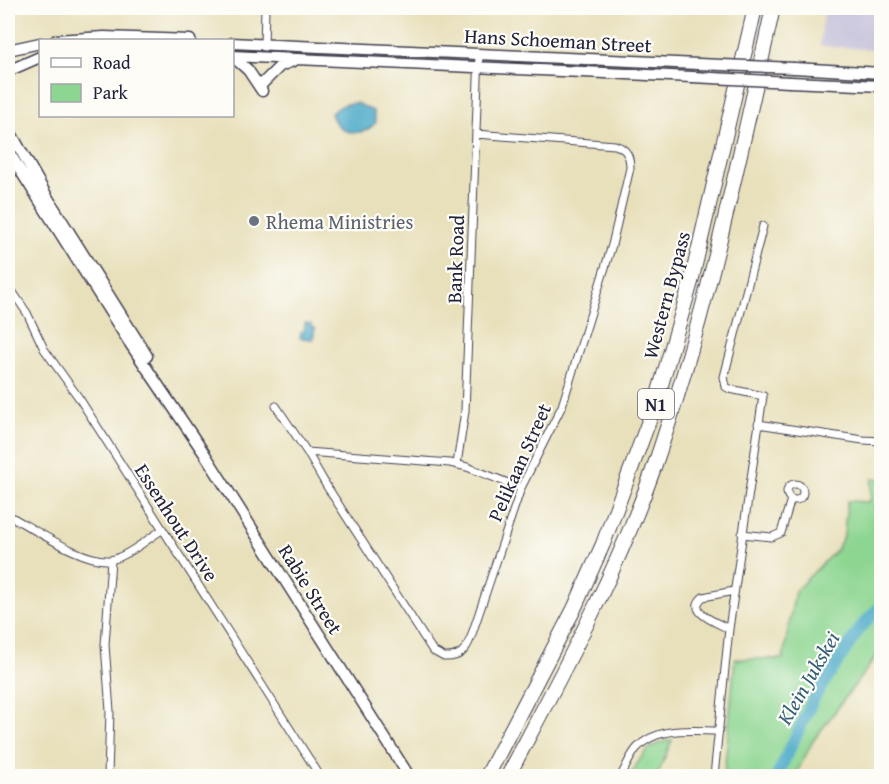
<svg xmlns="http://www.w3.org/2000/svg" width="889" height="784" font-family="'Gentium Book Plus',serif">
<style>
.industrial{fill:#c5c0da}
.green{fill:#8dd691;stroke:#587c66;stroke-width:1.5}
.water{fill:#49a9c8;stroke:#366682;stroke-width:1.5}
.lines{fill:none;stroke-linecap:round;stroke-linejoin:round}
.river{stroke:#49a9c8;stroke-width:12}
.street-casing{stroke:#403e4e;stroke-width:9}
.secondary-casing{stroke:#403e4e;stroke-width:13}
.highway-casing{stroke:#403e4e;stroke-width:16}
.street{stroke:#fff;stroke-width:7}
.secondary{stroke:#fff;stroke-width:10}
.highway{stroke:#fff;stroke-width:14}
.secondary-bridge-casing{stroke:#403e4e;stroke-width:13;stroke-linecap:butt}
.secondary-bridge{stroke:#fff;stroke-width:10}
.worship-dot{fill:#6b7280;stroke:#fdfcf7;stroke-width:2}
.labels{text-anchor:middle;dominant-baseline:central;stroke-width:4.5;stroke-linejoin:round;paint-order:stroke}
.shield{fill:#fdfcf7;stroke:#646373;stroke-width:1.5}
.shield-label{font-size:18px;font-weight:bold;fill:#22223b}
.street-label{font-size:20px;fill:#22223b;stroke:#fdfcf7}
.worship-label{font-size:20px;fill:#5b616d;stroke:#fdfcf7;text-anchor:start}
.water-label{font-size:21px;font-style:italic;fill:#345f7a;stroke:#fdfcf7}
</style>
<rect width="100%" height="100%" fill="#fdfcf7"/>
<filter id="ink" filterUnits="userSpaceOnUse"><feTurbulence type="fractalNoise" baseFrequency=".0167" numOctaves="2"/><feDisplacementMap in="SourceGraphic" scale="12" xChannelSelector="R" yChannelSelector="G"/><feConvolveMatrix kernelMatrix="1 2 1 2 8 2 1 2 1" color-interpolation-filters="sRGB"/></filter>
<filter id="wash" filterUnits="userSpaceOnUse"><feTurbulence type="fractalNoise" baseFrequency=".008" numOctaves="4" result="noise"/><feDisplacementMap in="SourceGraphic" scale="24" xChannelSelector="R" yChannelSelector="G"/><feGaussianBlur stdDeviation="1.35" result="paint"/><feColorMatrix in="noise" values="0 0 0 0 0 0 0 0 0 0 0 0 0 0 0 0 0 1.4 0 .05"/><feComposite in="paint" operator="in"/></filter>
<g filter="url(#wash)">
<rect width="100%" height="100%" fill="#e8e0bb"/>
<path class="industrial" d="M824 8H881V50L820 46Z"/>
<path class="green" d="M872 479H881V650L813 741 795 776H724L735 659H783L795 591 837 549 844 535 847 501 870 502Z
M672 740 657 776H630C641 757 647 743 672 740Z"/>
<path class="water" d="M356 103 373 111 376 122C364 138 337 136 331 113L344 104Z
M305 323 311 324V327L315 328 313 339 300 338 301 332H304Z"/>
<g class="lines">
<path class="river" d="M777 776 814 698 861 627 882 605"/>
</g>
</g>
<g filter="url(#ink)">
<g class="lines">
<defs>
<path id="street" d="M264 47 265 8
M8 285 27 313 44 349 79 398 320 776
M276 406 307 452 326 485 433 651 444 657C459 658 466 651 471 637L521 488 562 406 612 245 630 168C630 156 627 149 615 145L476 134
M758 424 863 440 882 441
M307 452 450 463 467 467 521 488
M457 464 465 411 479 54
M787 492a8 8 0 1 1 16 0a8 8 0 1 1-16 0Z
M8 515C31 527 89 567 114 559 131 554 147 539 162 530
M742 534 772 537 781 533 791 499
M729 629C718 623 685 612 703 597L734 591
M108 776 110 711 105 645 111 560
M621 776C626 767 630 756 637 748 657 726 692 731 718 731
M714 776 729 629 763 396 730 389 726 387 724 377 763 226"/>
<path id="secondary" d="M56 40 104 37 190 40
M232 43 698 64
M8 50 40 43
M232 56 692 77
M232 56 248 70 262 91
M794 68 882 73
M8 71 40 57
M790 82 882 86
M262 84 280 66 293 61
M8 128 49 200 147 356
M8 151 129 342 206 456 409 776"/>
<path id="highway" d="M487 776 574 609 603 544 656 402 691 282 755 8
M508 776C560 677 614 579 652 473 705 321 738 164 773 8"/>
</defs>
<use href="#street" class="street-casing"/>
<use href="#secondary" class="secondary-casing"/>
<use href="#highway" class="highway-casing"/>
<use href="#street" class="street"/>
<use href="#secondary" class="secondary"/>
<use href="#highway" class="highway"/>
<defs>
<path id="secondary-bridge" d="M698 64 794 68
M692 77 790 82"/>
</defs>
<use href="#secondary-bridge" class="secondary-bridge-casing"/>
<use href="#secondary-bridge" class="secondary-bridge"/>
</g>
</g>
<circle class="worship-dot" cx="254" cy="221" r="6"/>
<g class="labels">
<rect class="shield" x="638" y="389" width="36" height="30" rx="4.5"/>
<g class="shield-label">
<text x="656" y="404">N1</text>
</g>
<g class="street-label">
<text transform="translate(558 40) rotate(3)">Hans Schoeman Street</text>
<text transform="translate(455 259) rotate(-88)">Bank Road</text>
<text transform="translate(666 295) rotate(-75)">Western Bypass</text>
<text transform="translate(519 462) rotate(-66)">Pelikaan Street</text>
<text transform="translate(177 522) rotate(57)">Essenhout Drive</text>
<text transform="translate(311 589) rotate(58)">Rabie Street</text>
</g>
<g class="worship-label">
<text x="266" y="221">Rhema Ministries</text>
</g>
<g class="water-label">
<text transform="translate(808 678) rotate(-60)">Klein Jukskei</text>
</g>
</g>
<rect width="889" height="784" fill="none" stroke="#fdfcf7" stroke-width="30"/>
<rect x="39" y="39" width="195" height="78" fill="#fdfcf7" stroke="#a5a5ac" stroke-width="1.5"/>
<rect x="51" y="58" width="30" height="9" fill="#ffffff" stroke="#a5a5ac" stroke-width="1.5"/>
<text x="93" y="69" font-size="18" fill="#22223b">Road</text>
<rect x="51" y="84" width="30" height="18" fill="#8dd691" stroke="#a5a5ac" stroke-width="1.5"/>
<text x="93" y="99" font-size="18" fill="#22223b">Park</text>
</svg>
